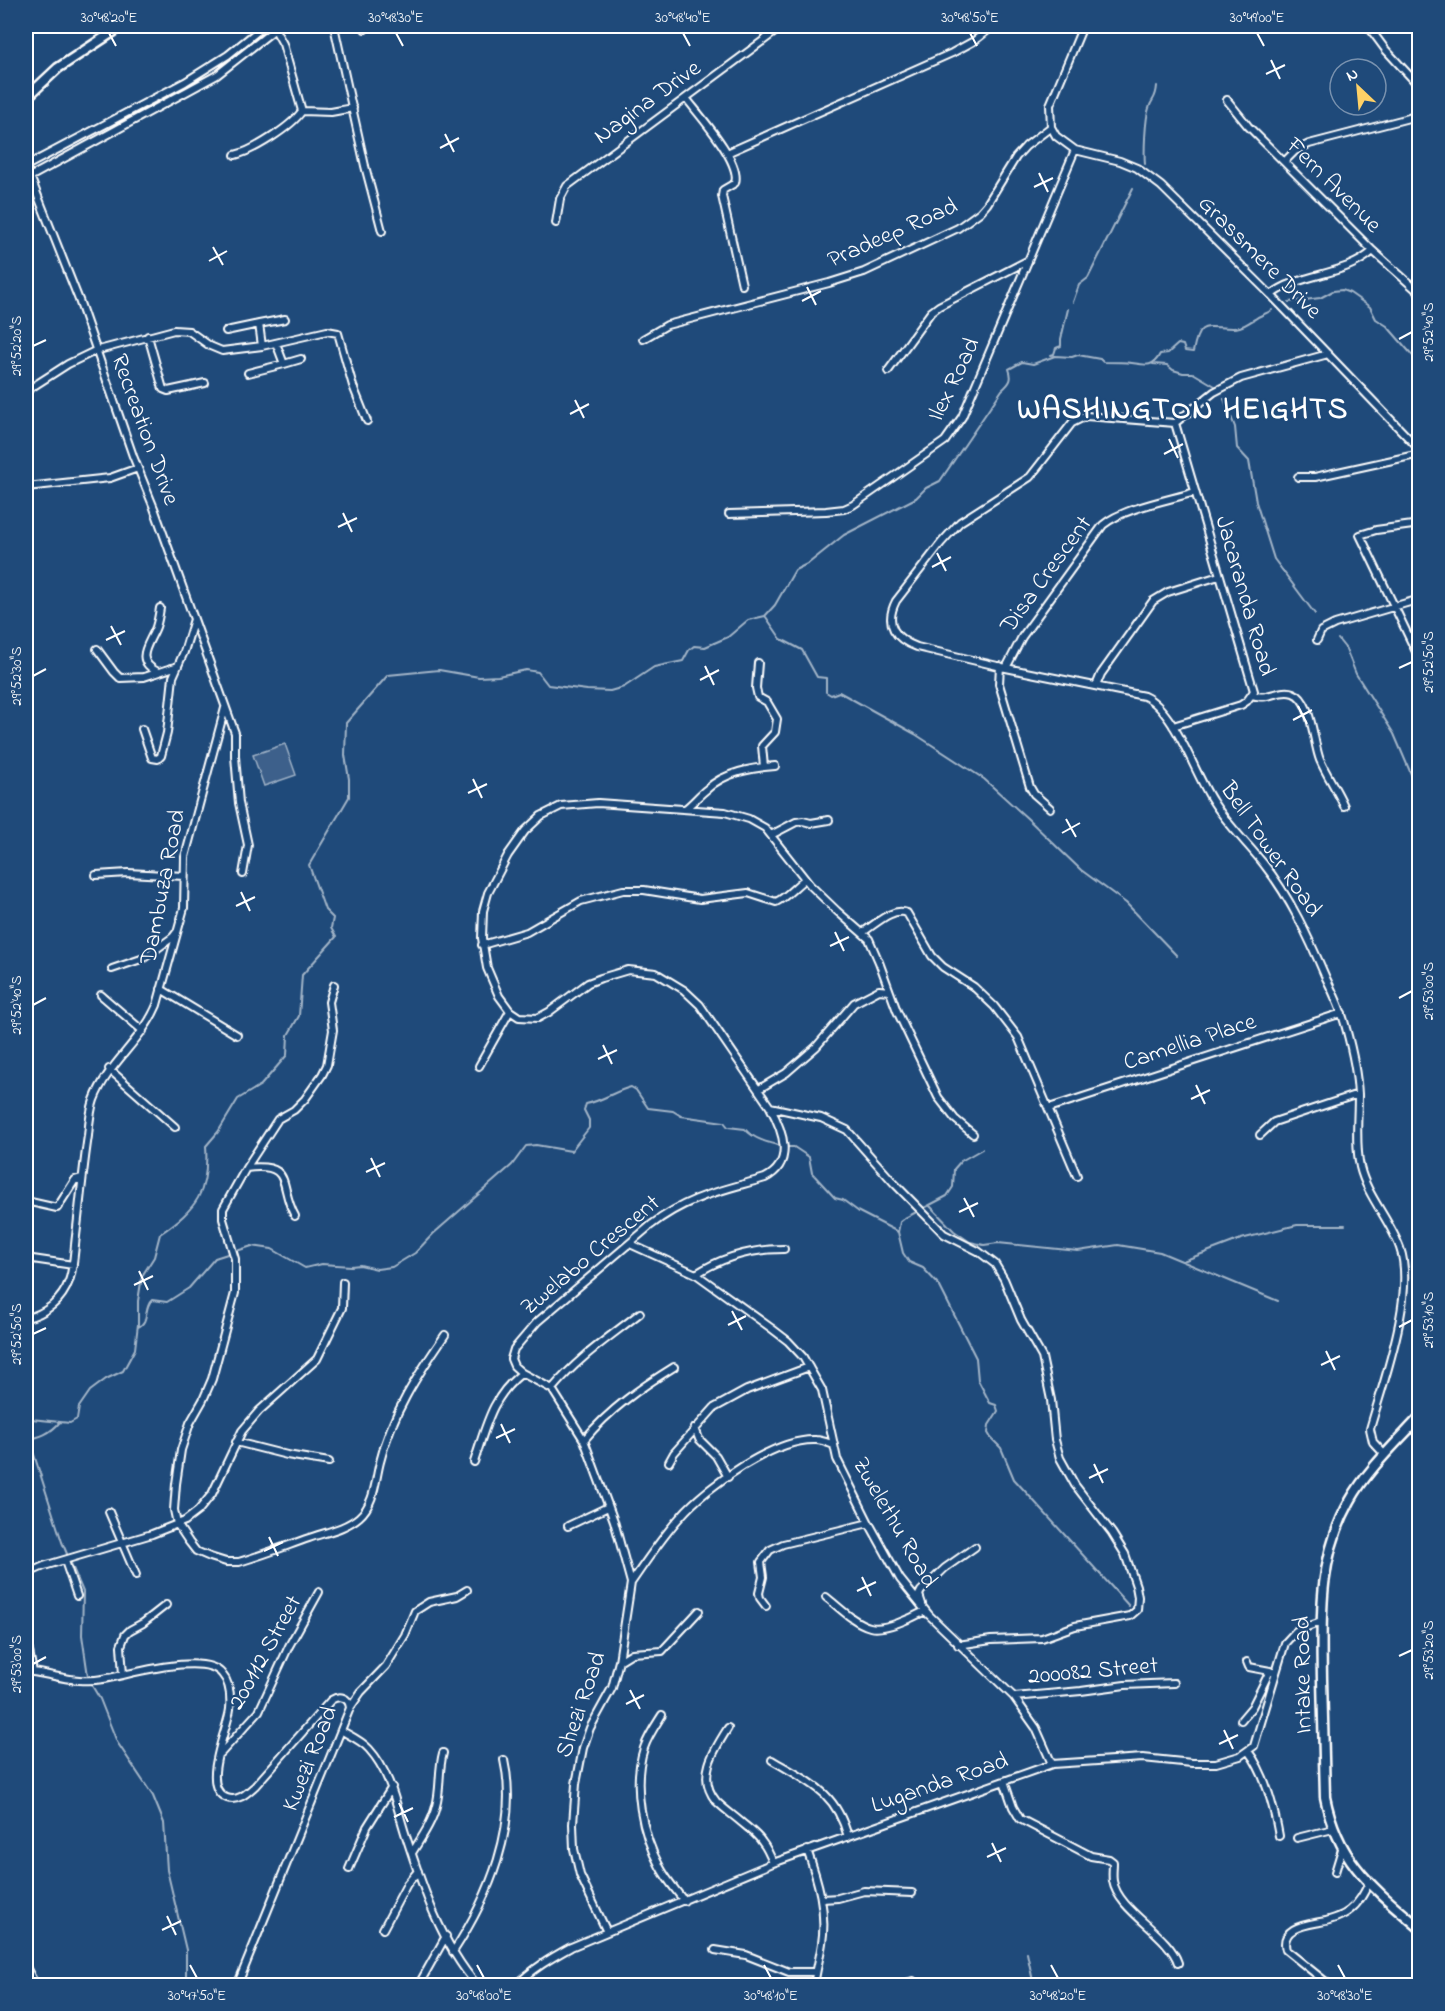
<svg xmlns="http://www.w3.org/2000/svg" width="1445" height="2011" font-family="'Indie Flower',sans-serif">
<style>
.green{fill:#3c618b;stroke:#9eb0c5;stroke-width:1.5}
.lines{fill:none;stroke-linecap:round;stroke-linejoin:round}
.stream{stroke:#a3b5c8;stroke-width:2}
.street-casing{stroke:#fff;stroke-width:10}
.secondary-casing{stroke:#fff;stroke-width:13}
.street{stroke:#1f4a7a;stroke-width:6}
.secondary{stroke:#1f4a7a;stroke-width:8}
.ticks{fill:none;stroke:#fff;stroke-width:2}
.labels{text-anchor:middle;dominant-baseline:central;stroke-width:4.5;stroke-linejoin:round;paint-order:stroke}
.street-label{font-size:24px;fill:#fff;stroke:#1f4a7a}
.district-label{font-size:30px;font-weight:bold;letter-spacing:1.5px;fill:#fff;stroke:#1f4a7a}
.neatline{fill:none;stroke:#fff;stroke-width:2}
.ticks-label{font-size:15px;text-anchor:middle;fill:#fff}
</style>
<rect width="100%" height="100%" fill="#1f4a7a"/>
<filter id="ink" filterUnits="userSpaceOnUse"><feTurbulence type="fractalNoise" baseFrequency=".0167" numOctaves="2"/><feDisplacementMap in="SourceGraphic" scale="12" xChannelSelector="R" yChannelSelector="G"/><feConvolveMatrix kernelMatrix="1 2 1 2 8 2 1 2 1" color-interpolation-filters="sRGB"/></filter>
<g filter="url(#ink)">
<path class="green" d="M285 744 296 775 264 786 253 755Z"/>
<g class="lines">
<path class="stream" d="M1145 164C1144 152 1145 120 1149 108 1152 98 1156 100 1157 86
M1073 302 1079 285 1088 278 1133 188
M1289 302 1320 298 1333 291 1342 290 1350 293 1370 307 1376 319 1387 326 1420 364
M1051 355 1054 354 1056 348 1061 346V339L1068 309
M1153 364 1167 365 1173 370 1183 373H1193L1215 386
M1224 399 1235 427 1237 448 1249 461 1256 502 1274 559 1315 614
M766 617 781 639 802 650 817 677 826 678V692L831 695 839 692 915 734 984 779 1028 819 1081 870 1126 903 1177 956
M1338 639 1346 649 1356 674 1394 734 1420 795
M788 1147H794L809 1157 812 1173 835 1198 843 1200 859 1212 898 1232 903 1253 909 1262 923 1268 939 1285 976 1358 978 1380 990 1403 996 1405 998 1411 989 1425 988 1433 991 1438 1001 1448 1014 1479 1129 1606
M930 1206 954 1231 970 1242 984 1245 998 1243 1078 1251 1118 1245 1160 1252 1278 1301
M898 1232 900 1222 905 1218 947 1196 953 1187 954 1169 961 1161 982 1149
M1183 1261 1241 1239 1297 1225H1345
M138 1327C150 1322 143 1308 152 1300L167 1302 189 1288 215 1258 252 1246 272 1249 305 1268 322 1264 351 1266 360 1265 377 1269 392 1267 415 1253 433 1234 512 1165 526 1146 536 1145 571 1151 589 1128V1120L584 1110 586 1104C602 1101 615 1091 631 1087L636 1090 648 1108 673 1111 681 1116 724 1122 728 1127 745 1129C753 1139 769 1143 782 1146
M26 1421 31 1419 70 1423 77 1419 79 1407 90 1391 106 1379 123 1371 135 1349 138 1324V1301L142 1276 154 1257 160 1234C197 1208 209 1193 206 1146L218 1132 238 1099 261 1085 287 1055 288 1035 299 1016 302 975 336 937 331 928 333 918 325 910 309 865 349 797V779L345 755 346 723 388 675 439 670 479 677 498 676 526 670 538 672 548 685 587 690 610 691 624 687 654 667 683 661 689 650 694 646 705 647 728 637 748 620 765 616 775 605 795 570 809 563 844 535 916 498 926 488 940 481 1002 390C1010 383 1013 379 1009 369L1022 362 1033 364 1055 356 1072 357 1078 355 1100 359 1103 362C1113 362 1123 362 1132 363 1145 365 1153 368 1160 354L1168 353 1178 344 1183 345 1185 351 1193 352C1199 319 1206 328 1233 328 1243 328 1247 323 1255 319 1260 315 1266 314 1272 310
M29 1439 62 1542 83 1592 82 1635 88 1676
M26 1440C40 1437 50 1434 60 1422
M91 1684 100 1699 117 1742 153 1796 164 1823 167 1870 186 1950V1986
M1027 1953 1034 1986"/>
<defs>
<path id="street" d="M334 26 365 166 382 231
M363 26 365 29
M1083 26 1050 105 1051 127 1056 136 1075 150 1120 161 1137 168 1161 186 1271 295 1420 450
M1368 26 1385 49 1420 87
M686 98C699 115 742 162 735 183L723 190 722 196 742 285
M1227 100 1248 126 1373 251 1420 293
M302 111 331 112 353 108
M727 153 952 53 974 41 993 26
M235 155C253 151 291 127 302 111L283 44 273 26
M1284 162 1295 151 1309 144 1409 118 1420 113
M26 179 217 75 279 26
M556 223 560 199 567 186 783 26
M1271 295C1301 272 1344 277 1373 251
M259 324 285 319
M148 336 163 389 168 391 205 383
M643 339 667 325 829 283 864 272 958 228 980 212 987 204 1016 157 1026 146 1051 127
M262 346 327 331 338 333 353 386 367 421
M1328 354 1241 378 1214 392 1175 423 1086 416 1072 423 1030 477 960 522 941 543 896 601C884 624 895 639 917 647L1006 668 1144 696C1174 709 1194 772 1212 800 1226 823 1246 842 1263 863 1290 897 1309 938 1326 978 1334 994 1342 1011 1346 1028 1352 1050 1357 1073 1358 1095 1358 1118 1355 1144 1360 1167 1367 1196 1390 1220 1400 1248 1416 1293 1383 1383 1370 1429L1373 1442 1385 1455
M284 364 301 359
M888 371 931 312 939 306 1027 261
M248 373 284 364 276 343
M26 391 68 364 95 351 174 330 189 331 210 346 222 351 262 346 259 324 226 331
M1298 477H1315L1420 454
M26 487 110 478 138 468
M729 514 826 511 844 509 853 505 945 441 962 417 1075 150
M1420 524 1376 530 1360 535 1420 660
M1317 640 1321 631 1335 624 1420 599
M97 649 114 672 120 678 144 677 178 666
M758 663 756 688 758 697 767 702 777 719 775 732 762 746 764 767
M1000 666 999 684 1030 787 1034 794 1050 808
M1006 668 1022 637 1103 525C1123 508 1169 500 1195 492
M158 672C133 660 149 645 156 627 158 621 159 615 160 608
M1096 686 1101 674 1153 601 1168 592 1219 576
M1252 695C1267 701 1280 688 1293 693 1312 699 1313 743 1320 760 1327 776 1337 790 1344 806
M1173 726 1241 705 1247 701 1254 691 1175 423
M142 729 152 758 158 759 161 756 167 733 173 677 184 652 194 619
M685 809C693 803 699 795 707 789 725 772 752 768 775 766
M771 835 796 822 803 821 811 823 829 820
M243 874 248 845 239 803 235 756V733L154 508 133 456 79 300 26 166 185 82 228 55 264 26
M96 875 128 873 184 876
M863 932C876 924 892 907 907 913L932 956 943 967 974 987 994 1006 1018 1037 1077 1176
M482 945 527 932 581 901 623 890H644L700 899 748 893 776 902C787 897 795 886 805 879
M112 969 144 958 173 937 176 933
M334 985 329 1002 333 1030 327 1065 322 1075 305 1099 294 1110 278 1119 246 1168 223 1209V1219L235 1259V1293L212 1379 203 1400 190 1423 181 1450 176 1484 174 1510 177 1524 189 1542 196 1551 210 1557 226 1562H239C263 1555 286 1546 309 1538 326 1532 345 1529 359 1517 375 1503 375 1481 380 1462 391 1415 418 1374 445 1335
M161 989 237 1035
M101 995 143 1031
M479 1066 510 1011
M109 1069 175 1127
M759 1089 786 1073 816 1047 854 1003 879 990 889 991
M770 1107 821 1118 847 1130 894 1183 944 1234 978 1251 995 1264 1004 1279 1021 1320 1042 1357 1051 1400 1055 1440 1060 1458 1075 1485 1112 1533 1125 1554 1136 1586 1138 1597 1137 1610 1130 1616 1075 1626 1042 1638 991 1640 958 1645
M1049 1108 1342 1013
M1260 1135 1274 1122 1358 1094
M246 1168C295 1162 278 1186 295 1216
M26 1201 57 1208 75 1180 82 1178
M630 1244 696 1274 771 1328 788 1341 803 1357 822 1390 837 1459 869 1523 900 1579 929 1615 1014 1697 1036 1728 1052 1764
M26 1258 73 1265
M696 1274C722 1257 753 1249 784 1249
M26 1318C45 1314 62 1301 69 1281 74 1267 74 1251 76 1236 80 1203 83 1169 88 1136 89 1124 90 1111 94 1100 108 1063 142 1041 157 1005L184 908 185 857 225 708
M552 1389C579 1357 607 1339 640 1313
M695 1428 699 1439 716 1456 728 1477
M584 1440C610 1409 640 1388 674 1367
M236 1442 287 1455 329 1462
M474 1462C486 1427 491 1397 522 1373
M669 1462 674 1453 714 1408 747 1390 809 1367
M109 1512 136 1575
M568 1526 608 1507
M65 1561 77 1596
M26 1574 44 1566 152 1534 185 1521 198 1511 212 1494 242 1431 259 1411 317 1359 342 1308 343 1282
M631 1583C647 1560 662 1537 681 1516 707 1486 775 1438 816 1440 822 1440 828 1443 834 1445
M826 1597C839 1607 854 1623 870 1627 884 1631 912 1618 925 1611
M922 1604 919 1595 921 1591 945 1568 975 1547
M766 1606 760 1598 759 1593 763 1577 761 1562 770 1550 783 1544 869 1523
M26 1636 33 1672
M619 1661 632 1653 662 1651 699 1611
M1247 1662 1249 1667 1270 1671
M26 1671C52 1674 76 1684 103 1679 129 1675 205 1651 222 1674 230 1683 231 1697 230 1709 228 1729 199 1788 227 1798 238 1802 247 1793 255 1786L331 1700C340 1695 349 1697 350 1708
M123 1675 121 1646 125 1635 130 1630 143 1623 166 1605
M1014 1697 1081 1691 1125 1685 1174 1683
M662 1715C655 1726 648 1736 644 1748 632 1785 642 1834 660 1867 666 1879 676 1890 684 1901
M1241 1720 1252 1707 1270 1671 1276 1673
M728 1728C714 1750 696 1777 716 1801 724 1809 733 1815 741 1822 748 1828 757 1834 762 1842 767 1848 770 1855 773 1863
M342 1731C351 1736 362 1741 369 1749 390 1772 396 1804 405 1833 422 1886 441 1944 478 1986
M1248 1751C1266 1774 1274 1808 1279 1836
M221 1753 259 1711 289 1646 319 1592
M772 1760C809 1782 836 1791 848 1837
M1004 1781 1013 1807 1020 1819 1091 1856 1109 1859 1113 1862C1113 1868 1112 1875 1113 1881 1118 1911 1169 1934 1178 1963
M1297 1838 1333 1829
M807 1850C818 1880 827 1911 822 1943 820 1957 816 1971 814 1986
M412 1853C421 1838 432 1823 436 1806 441 1789 438 1771 443 1753
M349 1869 367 1827 392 1787
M1335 1872 1342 1849
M822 1899 838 1898 864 1891 912 1893
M383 1929 407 1884 418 1871
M607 1932 580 1875 574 1849 573 1824 576 1784 583 1748 590 1728 612 1688 619 1661 631 1583 614 1521 584 1440 552 1389 522 1373 514 1366 511 1359 514 1349 537 1322 651 1225C689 1196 721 1191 765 1178 795 1163 783 1131 770 1107L700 1005 684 990 656 973 628 970 601 978 588 983 549 1012 538 1018 519 1017 510 1011 499 996 487 968 482 938 483 911 488 893 508 855 525 831 541 816 561 806 598 803 725 812 749 819 765 828 810 885 837 911 869 939 879 962 897 1011 938 1097 955 1119 973 1134
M715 1950 746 1955 789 1972H816
M453 1952C489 1897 519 1826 504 1760
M26 1967 36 1986
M237 1986 350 1708 361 1692 386 1666 405 1635 415 1611 429 1602 457 1596 467 1590
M418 1986 446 1936
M516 1986C532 1969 551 1958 571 1947L773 1863 1052 1764 1143 1758 1192 1763H1216L1240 1756 1254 1746 1285 1643 1296 1631 1321 1622
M896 1986 913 1981
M1331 1986 1286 1950C1280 1928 1304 1925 1320 1922 1329 1921 1343 1916 1350 1910 1359 1903 1364 1893 1369 1883"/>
<path id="secondary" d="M26 98 58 68 122 26
M1420 1417C1395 1444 1367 1470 1350 1501 1318 1558 1321 1616 1322 1679 1323 1718 1324 1758 1325 1797 1338 1862 1372 1887 1420 1928"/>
</defs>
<use href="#street" class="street-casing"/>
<use href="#secondary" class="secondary-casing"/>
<use href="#street" class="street"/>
<use href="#secondary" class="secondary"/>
</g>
</g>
<path class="ticks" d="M109 33 116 46M396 33 403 46M683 33 690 46M970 33 977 46M1257 33 1264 46M1271 60 1280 79M1266 74 1285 65M445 134 454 152M440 148 459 138M1039 173 1048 192M1034 187 1053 178M213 247 223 265M209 261 227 251M807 287 816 305M802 301 821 291M1399 339 1412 332M33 346 46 340M575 400 584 418M570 414 589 404M1169 439 1178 458M1164 454 1183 444M343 513 352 532M338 527 357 518M937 553 946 571M932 567 951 557M111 626 121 645M106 640 125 631M705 666 714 685M1399 668 1412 662M33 676 46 669M700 680 719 670M1298 706 1307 724M1293 720 1312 710M473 779 482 798M468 793 487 784M1066 819 1076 837M1062 833 1080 823M241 892 250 911M236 906 255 897M835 932 844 951M830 946 849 937M1399 998 1412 991M33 1005 46 998M603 1045 612 1064M598 1059 617 1050M1196 1085 1205 1104M1191 1099 1210 1090M371 1158 380 1177M366 1172 385 1163M964 1198 974 1217M959 1212 978 1203M139 1271 148 1290M134 1285 153 1276M732 1311 742 1330M728 1325 746 1316M1399 1327 1412 1320M33 1334 46 1328M1326 1351 1335 1370M1321 1365 1340 1356M501 1424 510 1443M496 1438 515 1429M1094 1464 1103 1483M1089 1478 1108 1469M269 1537 278 1556M264 1551 283 1542M862 1577 871 1596M857 1591 876 1582M1399 1656 1412 1650M33 1664 46 1657M630 1690 640 1709M626 1704 644 1695M1224 1730 1233 1749M1219 1744 1238 1735M399 1803 408 1822M394 1817 413 1808M992 1843 1001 1862M987 1857 1006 1848M167 1916 176 1935M162 1930 181 1921M190 1965 197 1978M477 1965 484 1978M764 1965 771 1978M1051 1965 1058 1978M1338 1965 1345 1978"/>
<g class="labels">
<g class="street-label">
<text transform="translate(648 103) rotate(-36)">Nagina Drive</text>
<text transform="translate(1333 186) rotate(45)">Fern Avenue</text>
<text transform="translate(893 234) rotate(-24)">Pradeep Road</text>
<text transform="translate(1259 258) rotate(45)">Grassmere Drive</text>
<text transform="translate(955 380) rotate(-64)">Ilex Road</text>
<text transform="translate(144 430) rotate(70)">Recreation Drive</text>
<text transform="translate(1047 575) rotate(-54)">Disa Crescent</text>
<text transform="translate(1244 596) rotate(74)">Jacaranda Road</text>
<text transform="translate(1270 850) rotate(55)">Bell Tower Road</text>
<text transform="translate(164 887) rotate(-79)">Dambuza Road</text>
<text transform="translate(1190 1043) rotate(-18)">Camellia Place</text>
<text transform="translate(591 1256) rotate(-40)">Zwelabo Crescent</text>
<text transform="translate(894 1523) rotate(60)">Zwelethu Road</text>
<text transform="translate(266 1653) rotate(-61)">200112 Street</text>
<text transform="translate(1093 1672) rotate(-5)">200082 Street</text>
<text transform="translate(1304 1675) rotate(-91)">Intake Road</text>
<text transform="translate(582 1705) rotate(-71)">Shezi Road</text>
<text transform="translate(311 1759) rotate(-68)">Kwezi Road</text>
<text transform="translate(940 1784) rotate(-19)">Luganda Road</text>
</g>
<g class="district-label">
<text x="1183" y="411">WASHINGTON HEIGHTS</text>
</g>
</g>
<rect width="1445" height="2011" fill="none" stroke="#1f4a7a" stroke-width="66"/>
<g transform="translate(1358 87) rotate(334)"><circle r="28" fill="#1f4a7a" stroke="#7992af" stroke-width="1.5"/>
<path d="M0-4.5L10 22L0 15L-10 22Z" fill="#ffd166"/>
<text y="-9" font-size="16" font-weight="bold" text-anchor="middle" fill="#ffffff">N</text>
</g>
<rect x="33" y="33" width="1379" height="1945" class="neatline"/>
<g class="ticks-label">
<text x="109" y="22">30°48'20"E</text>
<text x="396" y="22">30°48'30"E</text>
<text x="683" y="22">30°48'40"E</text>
<text x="970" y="22">30°48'50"E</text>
<text x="1257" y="22">30°49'00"E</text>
<text transform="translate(1428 332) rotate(-90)" y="5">29°52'40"S</text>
<text transform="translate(16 346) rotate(-90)" y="5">29°52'20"S</text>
<text transform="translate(1428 662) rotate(-90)" y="5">29°52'50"S</text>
<text transform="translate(16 676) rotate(-90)" y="5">29°52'30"S</text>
<text transform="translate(1428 991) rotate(-90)" y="5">29°53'00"S</text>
<text transform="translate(16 1005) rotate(-90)" y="5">29°52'40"S</text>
<text transform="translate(1428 1320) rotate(-90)" y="5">29°53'10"S</text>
<text transform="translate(16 1334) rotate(-90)" y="5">29°52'50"S</text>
<text transform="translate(1428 1650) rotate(-90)" y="5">29°53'20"S</text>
<text transform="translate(16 1664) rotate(-90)" y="5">29°53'00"S</text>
<text x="197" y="2000">30°47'50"E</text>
<text x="484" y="2000">30°48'00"E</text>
<text x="771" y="2000">30°48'10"E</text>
<text x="1058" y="2000">30°48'20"E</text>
<text x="1345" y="2000">30°48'30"E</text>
</g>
</svg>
